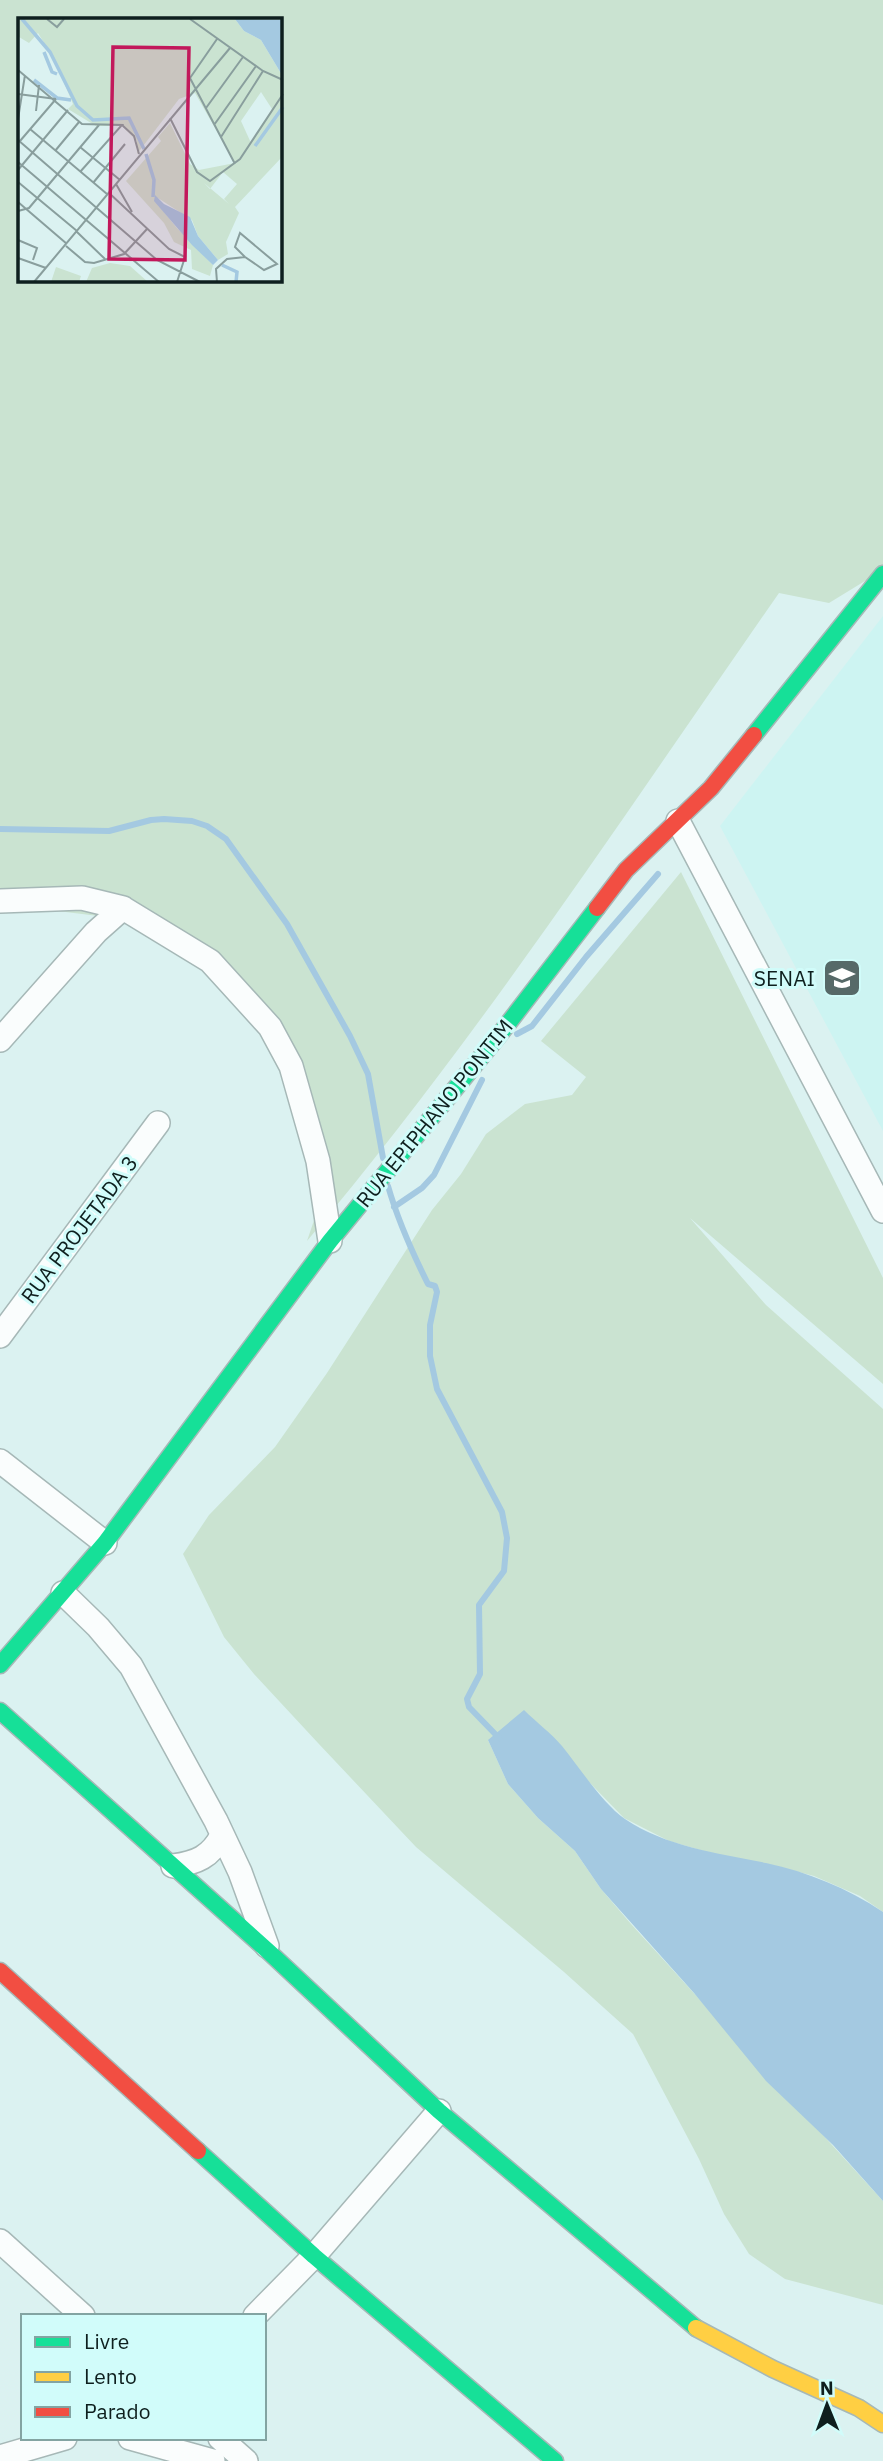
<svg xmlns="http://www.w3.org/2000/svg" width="883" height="2461" font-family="'IBM Plex Sans',sans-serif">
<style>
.built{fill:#cdf4f2}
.green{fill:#cae3d1;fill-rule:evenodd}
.water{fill:#a4c9e1}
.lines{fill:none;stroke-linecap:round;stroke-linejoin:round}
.stream{stroke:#a4c9e1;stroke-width:6}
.street-casing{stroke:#a6b8b7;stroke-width:26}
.fast-casing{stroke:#a6b8b7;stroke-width:19}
.slow-casing{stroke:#a6b8b7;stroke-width:19}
.jam-casing{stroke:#a6b8b7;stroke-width:19}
.street{stroke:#fafdfd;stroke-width:23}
.fast{stroke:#16e098;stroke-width:16}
.slow{stroke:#ffcf43;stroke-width:16}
.jam{stroke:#f24e42;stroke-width:16}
.labels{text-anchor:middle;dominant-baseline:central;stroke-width:6;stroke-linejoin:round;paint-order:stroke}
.poi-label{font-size:21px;fill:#0e1f1e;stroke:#d1fcfa;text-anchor:end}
.street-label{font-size:21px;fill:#0e1f1e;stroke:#d1fcfa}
.inset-river{fill:none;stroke:#a4c9e1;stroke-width:3.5}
.inset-road{fill:none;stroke:#899e9d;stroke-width:2}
.view{fill:#c2185b;fill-opacity:0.15;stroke:#c2185b;stroke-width:3.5}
.inset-edge{fill:none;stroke:#0e1f1e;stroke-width:3.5}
</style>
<rect width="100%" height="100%" fill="#dbf2f1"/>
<path class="built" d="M883 616V1131L720 826Z"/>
<path class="green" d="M0 0H883V570L829 603 779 593C626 812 479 1037 307 1241L329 1176 244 988 123 919 33 908 0 911ZM19 19H280V280H19Z
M681 872 883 1278V1384L690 1218 766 1305 883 1409V1912L860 1896 814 1876 768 1864 714 1854 669 1841 624 1818 590 1783 488 1740 508 1784 538 1818 575 1851 601 1889 631 1924 883 2201V2305L785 2279 749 2254 724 2214 699 2159 633 2034 564 1972 416 1847 318 1743 254 1674 224 1637 183 1554 209 1515 275 1447 327 1373 432 1210 461 1174 486 1134 525 1104 572 1095 586 1077 541 1041Z"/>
<path class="water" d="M524 1710C536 1722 551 1733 562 1746 580 1768 602 1803 625 1819 667 1847 717 1853 766 1863 808 1872 847 1888 883 1912V2201L833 2145 766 2081 694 1993 601 1889 575 1851 538 1818 508 1784 488 1740Z"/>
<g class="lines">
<path class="stream" d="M0 829 109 831 151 820 164 819 192 821 207 826 226 839 287 924 350 1036 368 1074 383 1158
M517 1034 532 1026 586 957 658 874
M388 1186C398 1221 412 1252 428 1284L435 1286 437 1292 430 1325V1356L437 1389 502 1512 507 1538 504 1571 479 1605 480 1674 467 1699 469 1707 499 1738
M394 1207 422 1188 434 1175 482 1080"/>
<defs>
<path id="street" d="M678 821 883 1211
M0 901 82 898 123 908 96 932 0 1040
M123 908 210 961 270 1027 291 1066 318 1161 330 1241
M0 1336 158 1123
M0 1461 105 1543
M63 1593 98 1627 131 1666 216 1821 240 1872 267 1946
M173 1866C196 1863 211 1857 222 1835
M0 2241 83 2316
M255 2316 314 2256 439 2111
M130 2438 213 2461
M220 2438 246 2461
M0 2457 65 2438"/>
<path id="fast" d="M754 735 883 574
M0 1665 105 1543 330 1241 500 1034 597 908
M0 1711 269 1952 439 2111 696 2328
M198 2151 314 2256 555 2461"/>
<path id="slow" d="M696 2328 773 2369 859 2408 883 2424"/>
<path id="jam" d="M597 908 626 870 711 788 754 735
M0 1971 198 2151"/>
</defs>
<use href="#street" class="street-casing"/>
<use href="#fast" class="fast-casing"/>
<use href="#slow" class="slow-casing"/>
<use href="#jam" class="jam-casing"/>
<use href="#street" class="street"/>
<use href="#fast" class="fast"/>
<use href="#slow" class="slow"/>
<use href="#jam" class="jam"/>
</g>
<defs>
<symbol id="school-square" viewBox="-11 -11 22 22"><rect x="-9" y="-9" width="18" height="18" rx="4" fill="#566968" stroke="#d1fcfa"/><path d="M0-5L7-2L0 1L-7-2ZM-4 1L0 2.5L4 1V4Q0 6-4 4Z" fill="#fff"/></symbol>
</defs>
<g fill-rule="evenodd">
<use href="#school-square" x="820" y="956" width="44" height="44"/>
</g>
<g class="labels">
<g class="poi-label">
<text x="815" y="978">SENAI</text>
</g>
<g class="street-label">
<text transform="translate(434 1113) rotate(-51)">RUA EPIPHANO PONTIM</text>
<text transform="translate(79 1229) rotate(-53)">RUA PROJETADA 3</text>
</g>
</g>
<g transform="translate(18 18)">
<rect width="264" height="264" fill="#dbf2f1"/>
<path d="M0 1H217L226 13 243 22 264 57V139L217 189 221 195 208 224 210 236 200 242 180 218 174 202 140 180 142 189 158 209 195 247 192 258 174 251 173 232 156 224 146 205 108 163 143 123 140 119 152 105 172 146 181 152 217 145 177 75 161 81 119 136V123L104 108H78L50 91 55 86 36 41 20 15 11 25 1 19ZM243 74 254 91 233 125 223 103ZM205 154 219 166 206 181 211 186 186 165 192 171ZM92 245 112 248 130 264H68L74 250ZM38 249 63 258 61 264H33Z" fill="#cae3d1" fill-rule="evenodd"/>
<path d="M217 1 264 2V57L243 22 226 13ZM137 177 146 186 172 199 180 218 200 242 195 247 174 227 136 183Z" fill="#a4c9e1"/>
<path class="inset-river" d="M4 1 32 34 59 88 75 102 111 100 126 131M26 34 34 54 39 56M16 62 39 80 53 82M237 128 265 89M128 136 136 162 135 179M204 247 219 254 218 264"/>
<path class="inset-road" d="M29 1 39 9 46 1M172 1 245 53 265 62M199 21 172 60 217 146M0 52 64 106 104 107 62 154M0 76 38 81M188 90 225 39M18 93 21 67M152 100 179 154 192 163 222 141 265 76M0 101 7 57M104 107 116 118 121 136M196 107 238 48M12 111 89 176M203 119 245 53M0 122 139 242 182 264M2 123 38 81M62 129 102 162M37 133 61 104M0 144 141 264M0 152 50 92M0 164 59 213M75 165 107 126M98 166 114 194M90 174 151 231 167 239 159 264M0 184 49 226M0 193 11 190 81 107M59 214 87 241M0 222 19 230 15 242M48 228 67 244 76 245 106 236 129 211M0 240 28 250M16 264 212 30M199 264 198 251 209 241 227 239 246 252 259 246 222 215 217 229 227 239"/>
<path class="view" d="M95 29 171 30 167 242 91 241Z"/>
<rect width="264" height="264" class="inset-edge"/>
</g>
<rect x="21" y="2314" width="245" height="126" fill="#d1fcfa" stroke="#83a4a2" stroke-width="2"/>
<rect x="35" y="2337" width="35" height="10" fill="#16e098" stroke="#83a4a2" stroke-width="2"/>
<text x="84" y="2349" font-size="21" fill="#0e1f1e">Livre</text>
<rect x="35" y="2372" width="35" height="10" fill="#ffcf43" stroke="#83a4a2" stroke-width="2"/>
<text x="84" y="2384" font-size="21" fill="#0e1f1e">Lento</text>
<rect x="35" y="2407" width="35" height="10" fill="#f24e42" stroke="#83a4a2" stroke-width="2"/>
<text x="84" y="2419" font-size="21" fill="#0e1f1e">Parado</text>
<g transform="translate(827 2405) rotate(359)" stroke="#d1fcfa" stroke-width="5" paint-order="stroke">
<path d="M0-5L12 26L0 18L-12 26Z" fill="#0e1f1e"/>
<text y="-10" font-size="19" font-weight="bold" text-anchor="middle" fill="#0e1f1e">N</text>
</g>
</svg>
